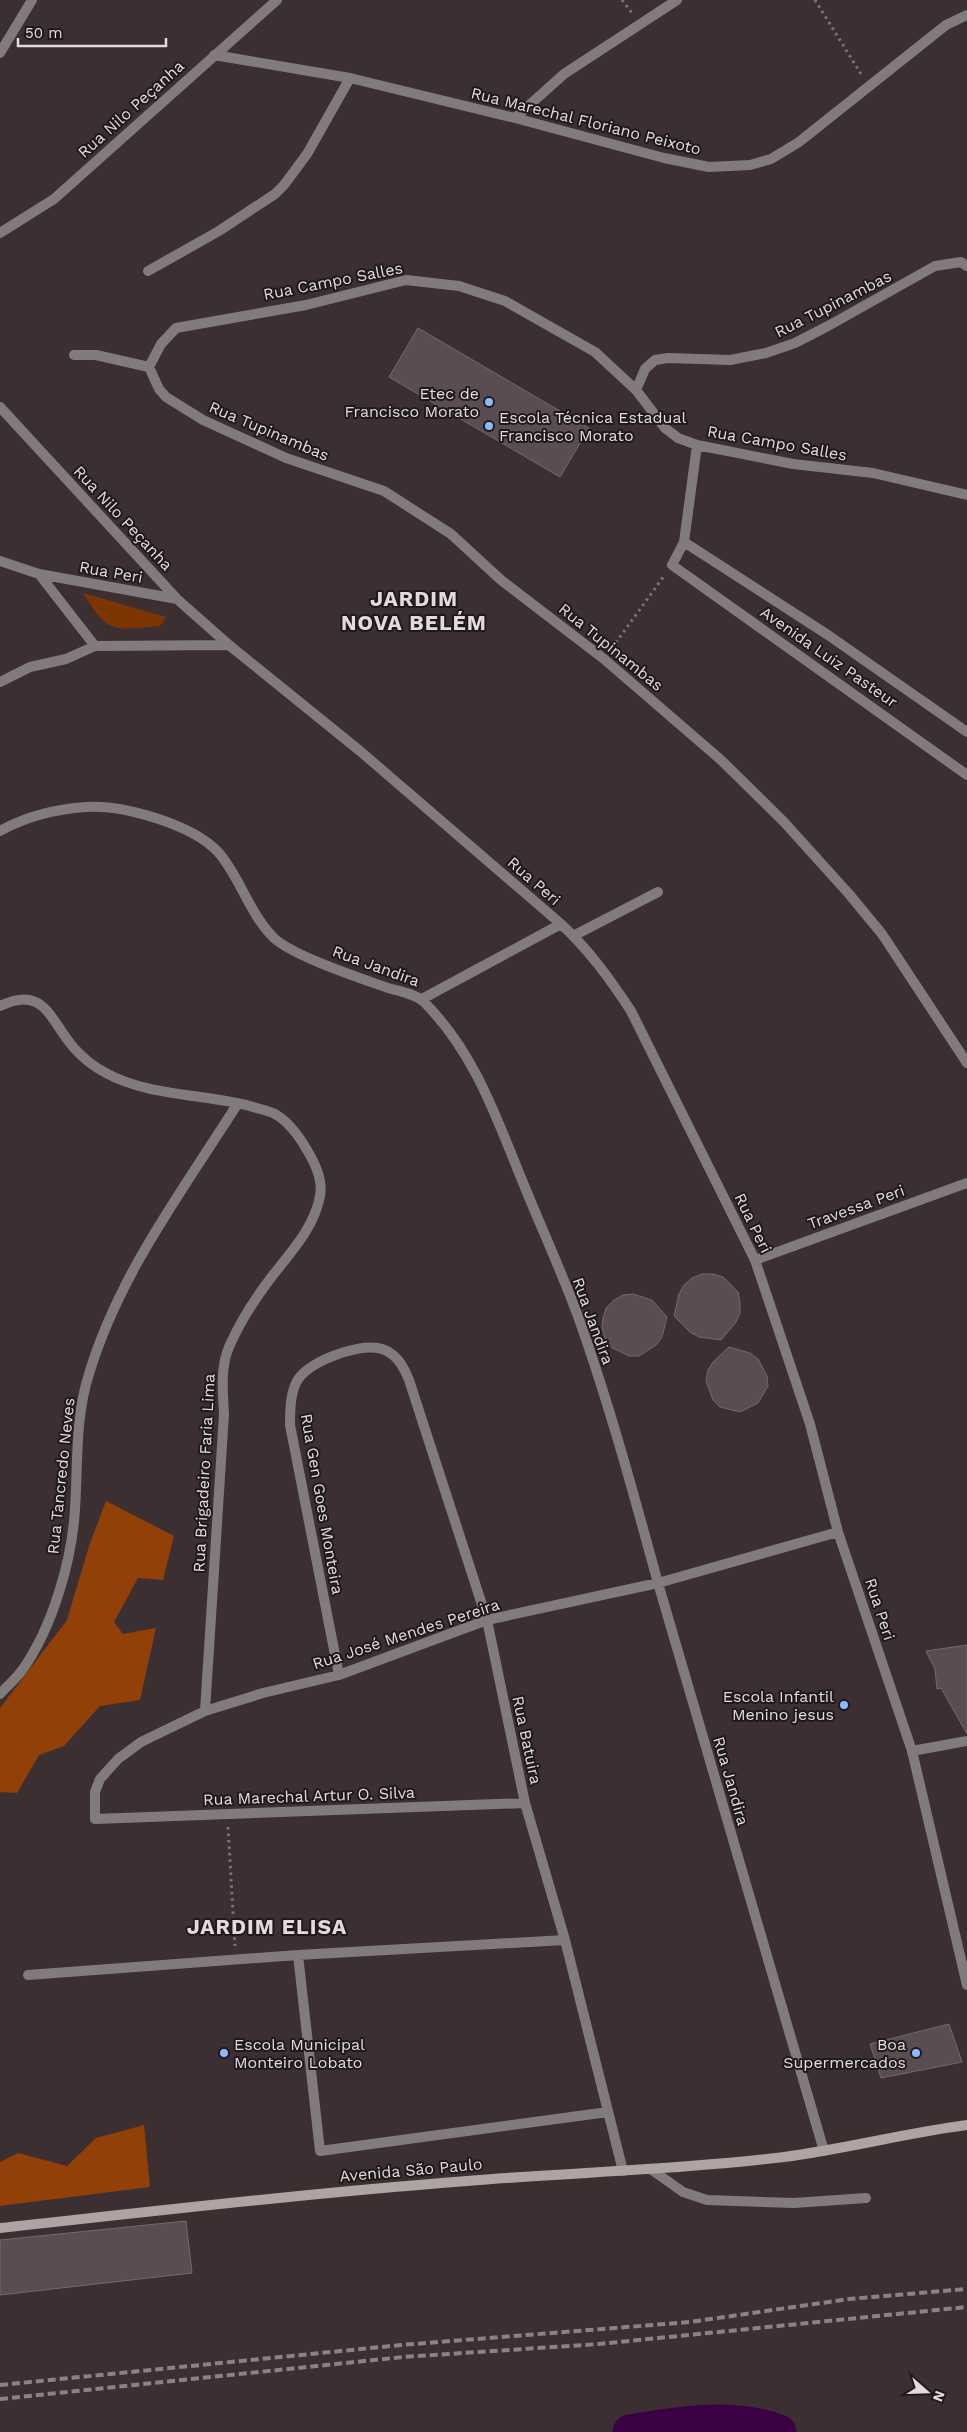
<svg xmlns="http://www.w3.org/2000/svg" width="967" height="2432" font-family="'Work Sans',sans-serif">
<style>
.green{fill:#7d3502}
.forest{fill:#914007}
.lines{fill:none;stroke-linecap:round;stroke-linejoin:round}
.river{stroke:#3c0044;stroke-width:35}
.building{fill:#594d53;stroke:#75696f}
.path{stroke:#7d7274;stroke-width:3;stroke-dasharray:2.5 4;stroke-linecap:butt}
.lane{stroke:#827b7b;stroke-width:10}
.street{stroke:#827b7b;stroke-width:10}
.secondary{stroke:#aea4a3;stroke-width:10}
.rail{stroke:#8c8284;stroke-width:4;stroke-dasharray:8 4;stroke-linecap:butt}
.poi-dot{fill:#8eb9fd;stroke:#1f191a;stroke-width:2}
.labels{text-anchor:middle;dominant-baseline:central;stroke-width:4;stroke-linejoin:round;paint-order:stroke}
.street-label{font-size:16px;fill:#e2dadc;stroke:#1f191a}
.poi-label{font-size:16px;fill:#e2dadc;stroke:#1f191a;text-anchor:end}
.district-label{font-size:21px;font-weight:bold;letter-spacing:1px;fill:#e2dadc;stroke:#1f191a}
</style>
<rect width="100%" height="100%" fill="#3b2f31"/>
<path class="green" d="M83 593 166 617 160 626C113 630 109 635 83 593Z"/>
<path class="forest" d="M106 1501 174 1536 163 1580 138 1578 114 1622 123 1634 156 1628 140 1700 100 1706 64 1746 39 1755 17 1793 0 1792V1708L67 1620 89 1546Z
M144 2125 150 2187 0 2206V2162L18 2153 67 2166 96 2138Z"/>
<g class="lines">
<path class="river" d="M630 2432C677 2424 733 2414 779 2432"/>
</g>
<path class="building" d="M418 328 589 428 560 477 389 377Z
M702 1274H713L723 1277 738 1292 740 1302V1313L736 1322 721 1340 699 1337 690 1332 674 1316 679 1294 684 1285 692 1278Z
M633 1294 652 1300 667 1317 662 1337 656 1345 639 1356H629L611 1347 605 1338 602 1328 603 1318 606 1308 614 1300 623 1295Z
M729 1347 750 1353 758 1359 767 1376 768 1386 758 1403 740 1412 720 1407 713 1400 706 1381 708 1370 713 1362Z
M967 1645V1734L941 1688 937 1689 935 1669 926 1651Z
M949 2024 962 2062 881 2078 870 2044Z
M186 2221 192 2273 0 2295V2240Z"/>
<g class="lines">
<path class="path" d="M622 0 632 13
M815 0 861 74
M612 648 664 576
M228 1827 235 1946"/>
<path class="lane" d="M148 271 219 231 275 194 284 185 307 154 350 78
M74 355H96L149 367
M755 1260 967 1183
M912 1751 967 1741
M652 2170 683 2192 707 2200 794 2203 866 2198"/>
<path class="street" d="M0 53 32 0
M214 55 350 78 515 118 664 158 709 167 750 165 771 159 799 142 946 25 967 15
M515 118 564 74 677 0
M0 233 54 199 277 0
M636 390 645 369 655 360 668 358 730 360 766 353 795 343 828 326 935 266 961 262 967 266
M0 407 177 599 229 645 360 751 561 924C589 950 610 979 631 1011L755 1260 810 1424 838 1532 912 1751 967 1985
M697 445 684 542 672 565 967 775
M967 495 873 473 793 464 697 445 678 438 665 428 636 390 595 352 505 301 459 286 406 280 306 305 176 328 161 344 149 367 159 389 166 397 203 420 286 458 384 491 451 534 501 580 604 659 721 760 784 822 849 894 882 934 967 1063
M684 542 828 635 967 732
M0 561 39 574 177 599
M39 574 95 646
M0 682 30 667 66 659 95 646 229 645
M0 831C27 816 56 809 86 807 123 804 193 825 218 852 239 875 250 915 274 938 293 956 360 978 388 988 399 991 416 994 424 1002 477 1055 498 1123 526 1190 544 1234 564 1277 580 1322 610 1407 634 1495 658 1583L824 2151
M573 936 658 892
M422 999 561 924
M0 1006C45 984 50 1021 74 1048 83 1058 94 1067 106 1073 147 1096 205 1094 250 1106 258 1109 267 1110 275 1114 289 1122 299 1136 307 1150 315 1163 323 1181 320 1196 314 1229 289 1254 270 1279 254 1300 239 1324 229 1347 220 1368 223 1392 224 1414L205 1711
M339 1675 290 1425C290 1412 290 1396 296 1383 306 1362 356 1344 378 1348 395 1351 403 1365 409 1380L487 1620 525 1803 565 1940 623 2171
M0 1694C7 1686 17 1678 23 1669 53 1626 72 1560 75 1509 78 1464 75 1417 89 1374 119 1274 183 1190 238 1103
M525 1803 95 1819V1792L100 1779 118 1759 141 1742 205 1711 263 1693 339 1675 487 1620 658 1583 838 1532
M298 1955 320 2151 608 2112
M28 1975 298 1955 565 1940"/>
<path class="secondary" d="M0 2228C156 2211 311 2193 467 2181 573 2172 679 2170 784 2157 845 2149 906 2133 967 2125"/>
<path class="rail" d="M0 2385 401 2345 690 2322 849 2299 967 2289
M0 2399 403 2357 599 2344 967 2307"/>
</g>
<g class="poi-dot">
<circle cx="489" cy="402" r="5"/>
<circle cx="489" cy="426" r="5"/>
<circle cx="844" cy="1705" r="5"/>
<circle cx="224" cy="2053" r="5"/>
<circle cx="916" cy="2053" r="5"/>
</g>
<g class="labels">
<g class="street-label">
<text transform="translate(131 109) rotate(-42)">Rua Nilo Peçanha</text>
<text transform="translate(586 121) rotate(14)">Rua Marechal Floriano Peixoto</text>
<text transform="translate(333 281) rotate(-11)">Rua Campo Salles</text>
<text transform="translate(833 304) rotate(-27)">Rua Tupinambas</text>
<text transform="translate(269 431) rotate(23)">Rua Tupinambas</text>
<text transform="translate(777 443) rotate(10)">Rua Campo Salles</text>
<text transform="translate(123 518) rotate(47)">Rua Nilo Peçanha</text>
<text transform="translate(111 572) rotate(10)">Rua Peri</text>
<text transform="translate(611 647) rotate(39)">Rua Tupinambas</text>
<text transform="translate(829 657) rotate(35)">Avenida Luiz Pasteur</text>
<text transform="translate(534 881) rotate(41)">Rua Peri</text>
<text transform="translate(376 966) rotate(20)">Rua Jandira</text>
<text transform="translate(856 1207) rotate(-20)">Travessa Peri</text>
<text transform="translate(753 1223) rotate(64)">Rua Peri</text>
<text transform="translate(593 1321) rotate(70)">Rua Jandira</text>
<text transform="translate(204 1473) rotate(-87)">Rua Brigadeiro Faria Lima</text>
<text transform="translate(61 1476) rotate(-84)">Rua Tancredo Neves</text>
<text transform="translate(322 1504) rotate(80)">Rua Gen Goes Monteira</text>
<text transform="translate(880 1609) rotate(72)">Rua Peri</text>
<text transform="translate(406 1634) rotate(-18)">Rua José Mendes Pereira</text>
<text transform="translate(527 1740) rotate(78)">Rua Batuira</text>
<text transform="translate(731 1781) rotate(74)">Rua Jandira</text>
<text transform="translate(309 1796) rotate(-2)">Rua Marechal Artur O. Silva</text>
<text transform="translate(411 2170) rotate(-5)">Avenida São Paulo</text>
</g>
<g class="poi-label">
<text x="479" y="393">Etec de<tspan x="479" dy="18">Francisco Morato</tspan></text>
<text x="499" y="417" text-anchor="start">Escola Técnica Estadual<tspan x="499" dy="18">Francisco Morato</tspan></text>
<text x="834" y="1696">Escola Infantil<tspan x="834" dy="18">Menino jesus</tspan></text>
<text x="234" y="2044" text-anchor="start">Escola Municipal<tspan x="234" dy="18">Monteiro Lobato</tspan></text>
<text x="906" y="2044">Boa<tspan x="906" dy="18">Supermercados</tspan></text>
</g>
<g class="district-label">
<text x="414" y="598">JARDIM<tspan x="414" dy="24">NOVA BELÉM</tspan></text>
<text x="267" y="1926">JARDIM ELISA</text>
</g>
</g>
<g transform="translate(927 2392) rotate(110)" stroke="#1f191a" stroke-width="4" paint-order="stroke">
<path d="M0-4L9 19L0 12L-9 19Z" fill="#e2dadc"/>
<text y="-8" font-size="14" font-weight="bold" text-anchor="middle" fill="#e2dadc">N</text>
</g>
<path d="M18 38v8h148v-8" fill="none" stroke="#e2dadc" stroke-width="2.5"/>
<text x="25" y="38" font-size="15" fill="#e2dadc" stroke="#1f191a" stroke-width="4" paint-order="stroke">50 m</text>
</svg>
